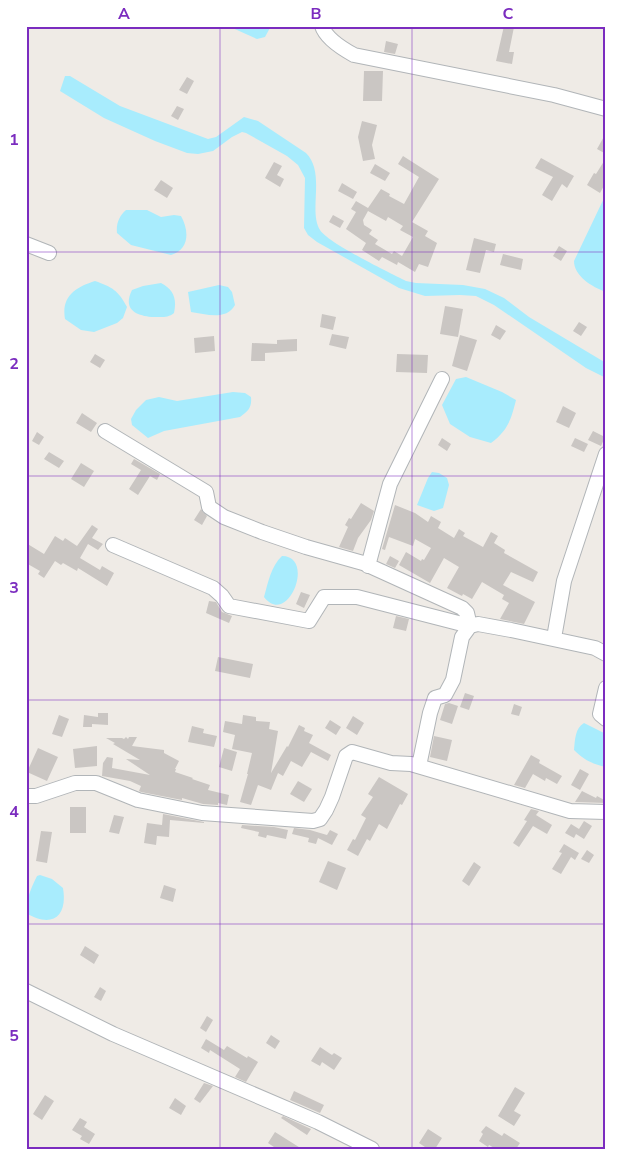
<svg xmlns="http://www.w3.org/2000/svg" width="632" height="1175" font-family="'Nunito Sans',sans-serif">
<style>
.water{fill:#a8ecfd}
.building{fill:#cac6c3;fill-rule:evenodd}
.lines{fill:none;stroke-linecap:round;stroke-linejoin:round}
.minor-casing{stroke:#b1b5b8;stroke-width:16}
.minor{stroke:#fff;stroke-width:14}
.grid{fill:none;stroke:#7b2cbf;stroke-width:1;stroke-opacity:0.55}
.neatline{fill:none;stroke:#7b2cbf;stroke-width:2}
.grid-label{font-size:16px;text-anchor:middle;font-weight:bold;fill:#7b2cbf}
</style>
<rect width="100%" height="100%" fill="#efebe6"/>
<path class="water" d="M228 26H271L265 37 257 39Z
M65 76H70L120 106 208 139 216 137 244 117 258 121 306 153C326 173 308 211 320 230 328 243 390 273 406 281L416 283 463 285 485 289 504 298 529 317 606 363V378L586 368 494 305 476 296 460 295 425 296 399 288 317 242 308 235 304 228 305 178 298 165 287 156 246 133 242 132 232 137 213 151 198 154 187 153 155 141 104 118 60 91Z
M606 194V292C592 287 574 276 574 261Z
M126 210H147L161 217 174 215 181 216C189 230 190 249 171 255L131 245 117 233C116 224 119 216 126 210Z
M95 281C112 287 118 290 127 307L123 318 117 323 94 332 81 330 65 319C61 296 76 287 95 281Z
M161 283C174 290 177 299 174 313 168 318 162 317 154 317 137 316 122 310 132 290L143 286Z
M219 285 228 287 232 292 235 305C226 321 206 314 191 312L188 292Z
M466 377 502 392 516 400C511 420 508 430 491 443L470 437 450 424 442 405 456 379Z
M233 392 245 393 251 397C252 408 248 411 240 417L164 431 148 438 132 425 131 419 136 410 146 400 159 397 177 401Z
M432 472 439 473 447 478 449 485 443 508 434 511 417 505 428 478Z
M282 556C316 556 288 628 264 597 268 583 271 566 282 556Z
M584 723 606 734V767C592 764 584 760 574 750 575 740 575 728 584 723Z
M40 875 52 879 63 888C68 918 51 928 26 913 26 900 31 888 37 876Z"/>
<path class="building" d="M504 26 514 27 509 52H514L512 64 496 61Z
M386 41 398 44 395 54 384 52Z
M364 71H383L382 101H363Z
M187 77 194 81 187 94 179 90Z
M177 106 184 109 178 120 171 116Z
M362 121 377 125 372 145 375 159 363 161 358 137Z
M606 133V154L597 149Z
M403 156 439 179 412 222 428 231 425 236 437 243 428 267 419 264 415 272 398 262 397 265 382 257 379 261 362 250 366 243 346 229 356 212 351 209 356 201 368 208 381 189 390 194 389 196 404 204 419 177 398 164ZM368 211 386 221 388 217 403 226 400 230 413 237 402 256 394 251 392 254 375 244 378 240 369 234 372 230 364 225 363 220Z
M541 158 574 176 567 188 562 184 552 201 542 195 553 177 535 168Z
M606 158V182L600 193 587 185 594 173 596 174Z
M274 162 282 166 277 175 284 179 280 187 265 178Z
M375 164 390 173 385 181 370 173Z
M161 180 173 188 167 198 154 190Z
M342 183 357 192 353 199 338 191Z
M333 215 344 221 340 228 329 222Z
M474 238 496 244 494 252 486 250 480 273 466 270Z
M559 246 567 251 561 261 553 256Z
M503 254 523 259 521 270 500 265Z
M445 306 463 309 458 337 440 334Z
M322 314 336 317 333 330 320 327Z
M579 322 587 327 581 336 573 331Z
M496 325 506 331 500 340 491 335Z
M332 334 349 337 346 349 329 345Z
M460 335 477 340 467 371 452 366Z
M214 336 215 351 195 353 194 338Z
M297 339V351L265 353V361H251L252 343 277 344V340Z
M95 354 105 360 100 368 90 362Z
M397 354 428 355 427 373 396 372Z
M563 406 576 413 569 428 556 422Z
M82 413 97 423 91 432 76 423Z
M593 431 605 437 601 446 588 440Z
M37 432 44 437 39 445 32 441Z
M442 438 451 444 447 451 438 445Z
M575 438 588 444 584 452 571 446Z
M49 452 64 461 59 468 44 459Z
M134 459 160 474 157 480 150 476 138 495 129 489 141 470 131 464Z
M81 463 94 471 84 487 71 479Z
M361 503 374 511 371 520 358 538 353 551 339 547 348 527 345 525 349 518 351 519Z
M395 505 415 513 428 522 431 516 441 522 438 528 454 538 459 529 465 533 463 536 483 547 491 532 498 536 494 543 505 550 504 553 538 572 533 582 511 572 503 585 535 602 524 624 500 619 509 603 502 599 504 595 482 582 472 599 463 594 462 596 447 588 459 567 444 558 430 583 399 565 406 552 421 561 422 559 424 560 431 548 415 539 413 546 389 537 385 550 382 549Z
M201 509 207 516 202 525 194 520Z
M92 525 98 529 92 538 103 544 98 550 88 544 80 558 100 570 102 566 114 573 107 586 78 568 77 571 63 563 61 565 55 561 44 578 38 574 40 571 26 563V543L44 554 55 536 63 541 65 538 77 546Z
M390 556 399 561 395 568 386 564Z
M301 592 310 595 304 608 296 604Z
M209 601 216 602 222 612 232 616 229 623 206 613Z
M396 616 409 619 406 631 393 628Z
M218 657 253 664 250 678 215 671Z
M465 693 474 696 469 710 460 707Z
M449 703 458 706 452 724 440 720 445 704Z
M514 704 522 707 519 716 511 714Z
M98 713H108V725L92 724V727H83L84 715 98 717Z
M59 715 69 719 62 737 52 734Z
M243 715 256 717V721L270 722 269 729 278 731 271 773 287 746 288 747 299 725 305 728 304 731 313 735 309 743 331 755 328 761 311 752 302 767 291 761 283 776 278 773 271 790 258 785 251 805 240 802 248 774H247L252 753 232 749 235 735 223 732 225 721 242 724Z
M353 716 364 723 357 735 346 728Z
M330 720 341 727 336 735 325 728Z
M192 726 204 729 203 733 217 736 214 747 188 742Z
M434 736 452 740 447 761 430 757Z
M126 737 128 739 129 737H137L132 746 164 750V753L179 761 175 769H176L175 772 193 778 192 779 210 785 208 790 229 795 227 805 218 803V805L203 804 182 798V800L141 792 139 791 141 786 130 781 102 776 103 763 107 757 113 758 112 768 150 775 126 759 140 760 113 744 115 743 106 738H122L124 739Z
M97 746V766L75 768 73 749Z
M38 748 58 757 47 781 27 772Z
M224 748 237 752 232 771 219 767Z
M531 755 540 760 539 763 562 776 557 784 546 778 545 781 533 774 525 788 514 785Z
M580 769 589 774 580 790 571 785Z
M379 777 408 794 402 805 400 804 387 829 379 824 370 841 367 839 358 856 347 850 353 839 355 840 366 818 361 815 373 797 368 794Z
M298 781 312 789 304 802 290 794Z
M582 791 596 798 597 796 606 801V803L575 802Z
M70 807H86V833H70Z
M531 809 539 811 536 815 552 825 547 834 533 826 519 847 513 843 527 821 524 820Z
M163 814 204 822V823L170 820 169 837 157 836 156 845 144 843 147 823 162 825Z
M114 815 124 817 119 834 109 832Z
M584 821 592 826 584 839 576 834 574 838 565 833 571 824 579 829Z
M242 825 274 827 288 830 286 839 267 835 266 838 258 836 259 832 241 828Z
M294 828 310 830 327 835 330 830 338 834 332 845 318 838 316 844 308 842 309 838 292 834Z
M41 831 52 832 47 863 36 861Z
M564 844 579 853 575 860 571 857 561 874 552 869 562 853 559 852Z
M587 850 594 855 589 863 581 859Z
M328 861 346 868 337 890 319 882Z
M474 862 481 867 469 886 462 881Z
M164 885 176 889 173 902 160 898Z
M85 946 99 955 94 964 80 955Z
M100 987 106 991 101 1001 94 997Z
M207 1016 213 1020 206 1032 200 1028Z
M271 1035 280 1041 275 1049 266 1043Z
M206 1039 224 1050 227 1046 247 1058 248 1056 258 1062 246 1082 235 1077 240 1069 210 1050 209 1053 201 1048Z
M320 1047 332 1055 334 1053 342 1058 334 1070 322 1062 320 1066 311 1061Z
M204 1083 213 1086 200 1103 194 1099Z
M515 1087 525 1093 514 1111 521 1115 514 1126 498 1116Z
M294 1091 324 1105 320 1113 290 1100Z
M45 1095 54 1101 42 1120 33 1114Z
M175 1098 186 1106 181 1115 169 1108Z
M283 1116 311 1129 307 1135 281 1118Z
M80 1118 87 1122 84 1127 95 1134 89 1144 80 1139 82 1136 72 1130Z
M486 1126 502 1136 504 1133 520 1143 516 1149H496L489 1145 488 1147 479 1141 483 1134 481 1132Z
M428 1129 442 1138 435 1149H428L419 1143Z
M275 1132 302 1149H277L268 1143Z"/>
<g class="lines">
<defs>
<path id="minor" d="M322 26C326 39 343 49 354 55L554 95 606 109
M26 244 49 253
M105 431 206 492 209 507 224 517 262 532 306 547 363 563 462 608 467 613 470 626 357 597H324L309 621 229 606 222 596 213 588 113 545
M368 566 390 484 442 379
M554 638 564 581 606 454
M606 688 600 714 606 719
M419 766 430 713 435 698 445 695 453 680 462 637 470 626 478 624 511 630 595 648 606 654
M26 796H36L75 783H96L138 800 202 813 313 821 320 819 326 810 332 797 346 756 352 752 391 763 411 764 570 811 606 812
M26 991 113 1034 318 1122 372 1149"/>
</defs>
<use href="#minor" class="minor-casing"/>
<use href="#minor" class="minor"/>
</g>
<path class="grid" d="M220 26V1149M412 26V1149M26 252H606M26 476H606M26 700H606M26 924H606"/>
<rect width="632" height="1175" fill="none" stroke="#ffffff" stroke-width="55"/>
<rect x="28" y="28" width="576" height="1120" class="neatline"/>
<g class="grid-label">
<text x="124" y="19">A</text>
<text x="316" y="19">B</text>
<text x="508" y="19">C</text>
<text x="14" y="145">1</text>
<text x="14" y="369">2</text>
<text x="14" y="593">3</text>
<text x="14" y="817">4</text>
<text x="14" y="1041">5</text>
</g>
</svg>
